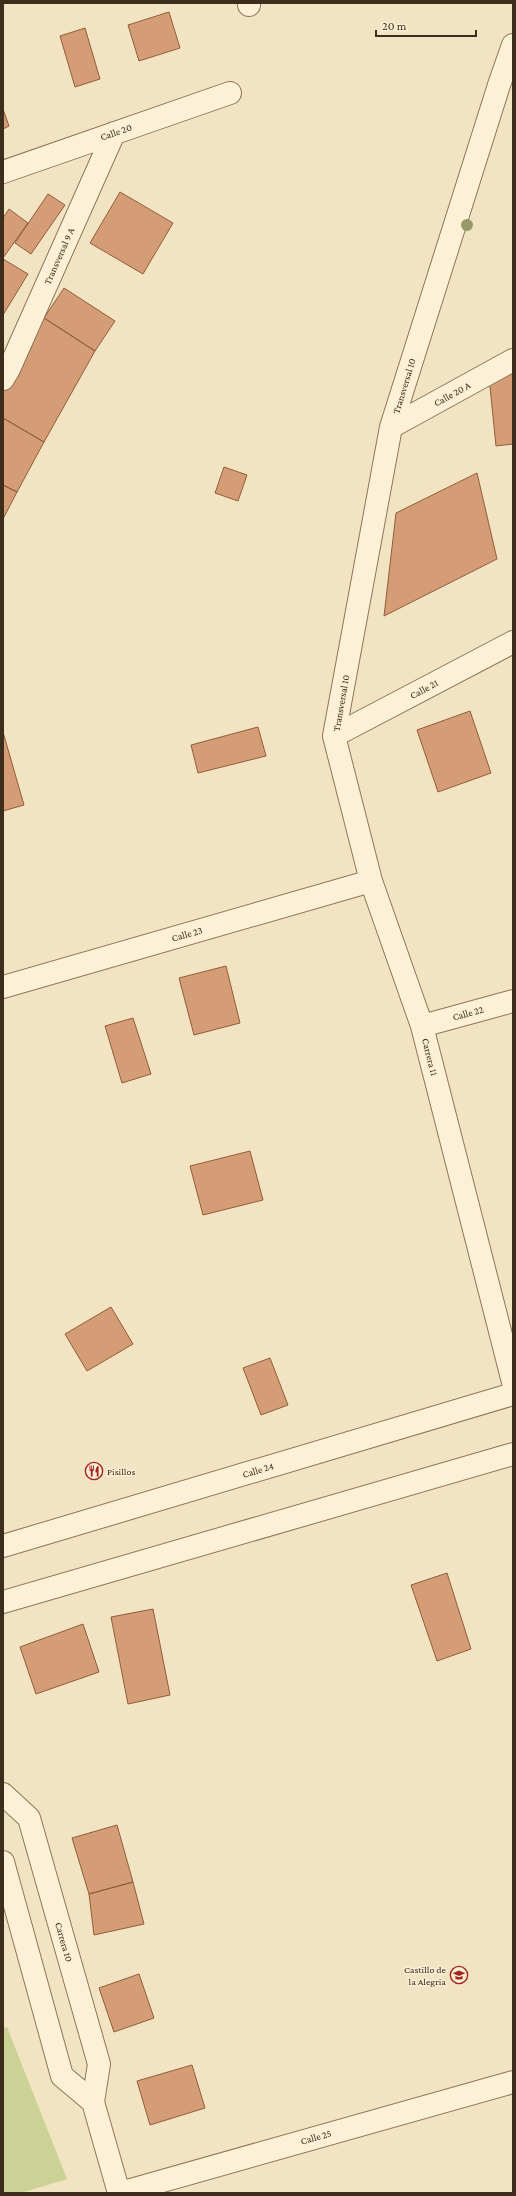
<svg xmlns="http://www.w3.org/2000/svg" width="516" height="2196" font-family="'Crimson Pro',serif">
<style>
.green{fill:#cad296}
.building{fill:#d49d75;stroke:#905d3b}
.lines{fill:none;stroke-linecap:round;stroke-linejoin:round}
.minor-casing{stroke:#8e7558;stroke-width:24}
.minor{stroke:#fcf1d7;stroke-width:22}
.tree{fill:#97996a}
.labels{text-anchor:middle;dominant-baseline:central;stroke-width:3;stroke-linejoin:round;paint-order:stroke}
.street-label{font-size:10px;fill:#3d2d1d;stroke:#f9eed4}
.poi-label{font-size:10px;fill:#3d2d1d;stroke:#f9eed4;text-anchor:start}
</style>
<rect width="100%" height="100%" fill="#f2e4c3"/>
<path class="green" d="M7 2027 67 2179 21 2193H3V2028Z"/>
<path class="building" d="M169 12 180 48 139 61 128 25Z
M85 28 100 79 75 87 60 36Z
M3 109 9 126 3 129Z
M120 192 173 223 143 274 90 243Z
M48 194 65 205 31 254 15 243Z
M9 209 28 223 3 258V218Z
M3 259 28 274 3 315Z
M64 288 115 321 95 351 44 318Z
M44 318 95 351 44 442 3 418V389Z
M513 366V444L496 446 489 377Z
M3 418 44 442 17 492 3 485Z
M224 467 247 475 238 501 215 493Z
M477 473 497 559 384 616 396 513Z
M3 485 17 492 3 519Z
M470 711 491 773 438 792 417 730Z
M258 727 266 756 198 773 191 745Z
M3 732 24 805 3 811Z
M226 966 240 1023 194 1035 179 978Z
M133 1018 151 1074 122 1083 105 1026Z
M250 1151 263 1200 203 1215 190 1166Z
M111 1307 133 1344 87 1371 65 1334Z
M270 1358 288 1405 261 1415 243 1368Z
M447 1573 471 1649 437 1661 411 1585Z
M153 1609 170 1695 128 1704 111 1617Z
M83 1624 99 1672 36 1694 20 1647Z
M117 1825 133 1882 89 1894 72 1838Z
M133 1882 144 1924 94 1935 89 1894Z
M139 1974 154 2018 114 2032 99 1988Z
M192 2065 205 2108 150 2125 137 2081Z"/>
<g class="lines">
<defs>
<path id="minor" d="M249 3V5
M513 45 499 85 391 427 334 736 371 881 422 1026 513 1382
M3 172 230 93
M3 379 9 369 114 133
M391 427 513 360
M334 736 513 642
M3 987 371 881
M422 1026 513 1001
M3 1546 513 1394
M3 1602 513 1454
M3 1794 29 1818 99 2064 93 2102 119 2193
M3 1862 62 2076 93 2102
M120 2193 513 2082"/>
</defs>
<use href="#minor" class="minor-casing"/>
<use href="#minor" class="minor"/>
</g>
<circle class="tree" cx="467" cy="225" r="6"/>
<defs>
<symbol id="restaurant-ring" viewBox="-11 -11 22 22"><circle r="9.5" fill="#f9eed4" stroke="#a32222" stroke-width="1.5"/><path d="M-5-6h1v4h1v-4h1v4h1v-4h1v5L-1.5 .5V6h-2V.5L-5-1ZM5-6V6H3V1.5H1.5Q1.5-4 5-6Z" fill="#a32222"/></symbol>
<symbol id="school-ring" viewBox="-11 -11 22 22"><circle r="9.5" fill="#f9eed4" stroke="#a32222" stroke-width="1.5"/><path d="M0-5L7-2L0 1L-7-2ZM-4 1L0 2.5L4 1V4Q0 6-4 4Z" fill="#a32222"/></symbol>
</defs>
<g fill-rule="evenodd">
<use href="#restaurant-ring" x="84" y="1461" width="20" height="20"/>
<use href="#school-ring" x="449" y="1965" width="20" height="20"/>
</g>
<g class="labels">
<g class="street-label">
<text transform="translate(116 132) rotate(-19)">Calle 20</text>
<text transform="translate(59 256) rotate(-66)">Transversal 9 A</text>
<text transform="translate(404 386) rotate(-73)">Transversal 10</text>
<text transform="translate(452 394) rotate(-29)">Calle 20 A</text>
<text transform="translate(424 689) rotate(-28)">Calle 21</text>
<text transform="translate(341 703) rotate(-80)">Transversal 10</text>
<text transform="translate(187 934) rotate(-16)">Calle 23</text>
<text transform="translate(468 1013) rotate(-15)">Calle 22</text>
<text transform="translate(430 1057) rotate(76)">Carrera 11</text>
<text transform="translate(258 1470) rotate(-17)">Calle 24</text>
<text transform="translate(64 1942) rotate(74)">Carrera 10</text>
<text transform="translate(316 2137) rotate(-16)">Calle 25</text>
</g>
<g class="poi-label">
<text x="107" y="1471">Pisillos</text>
<text x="446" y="1969" text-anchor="end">Castillo de<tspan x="446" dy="12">la Alegria</tspan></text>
</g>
</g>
<rect width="516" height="2196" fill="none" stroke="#3d2d1d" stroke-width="8"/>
<path d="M376 30v6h100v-6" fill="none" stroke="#3d2d1d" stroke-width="2"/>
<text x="382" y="30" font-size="12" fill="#3d2d1d" stroke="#f9eed4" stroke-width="3" paint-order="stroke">20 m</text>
</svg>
